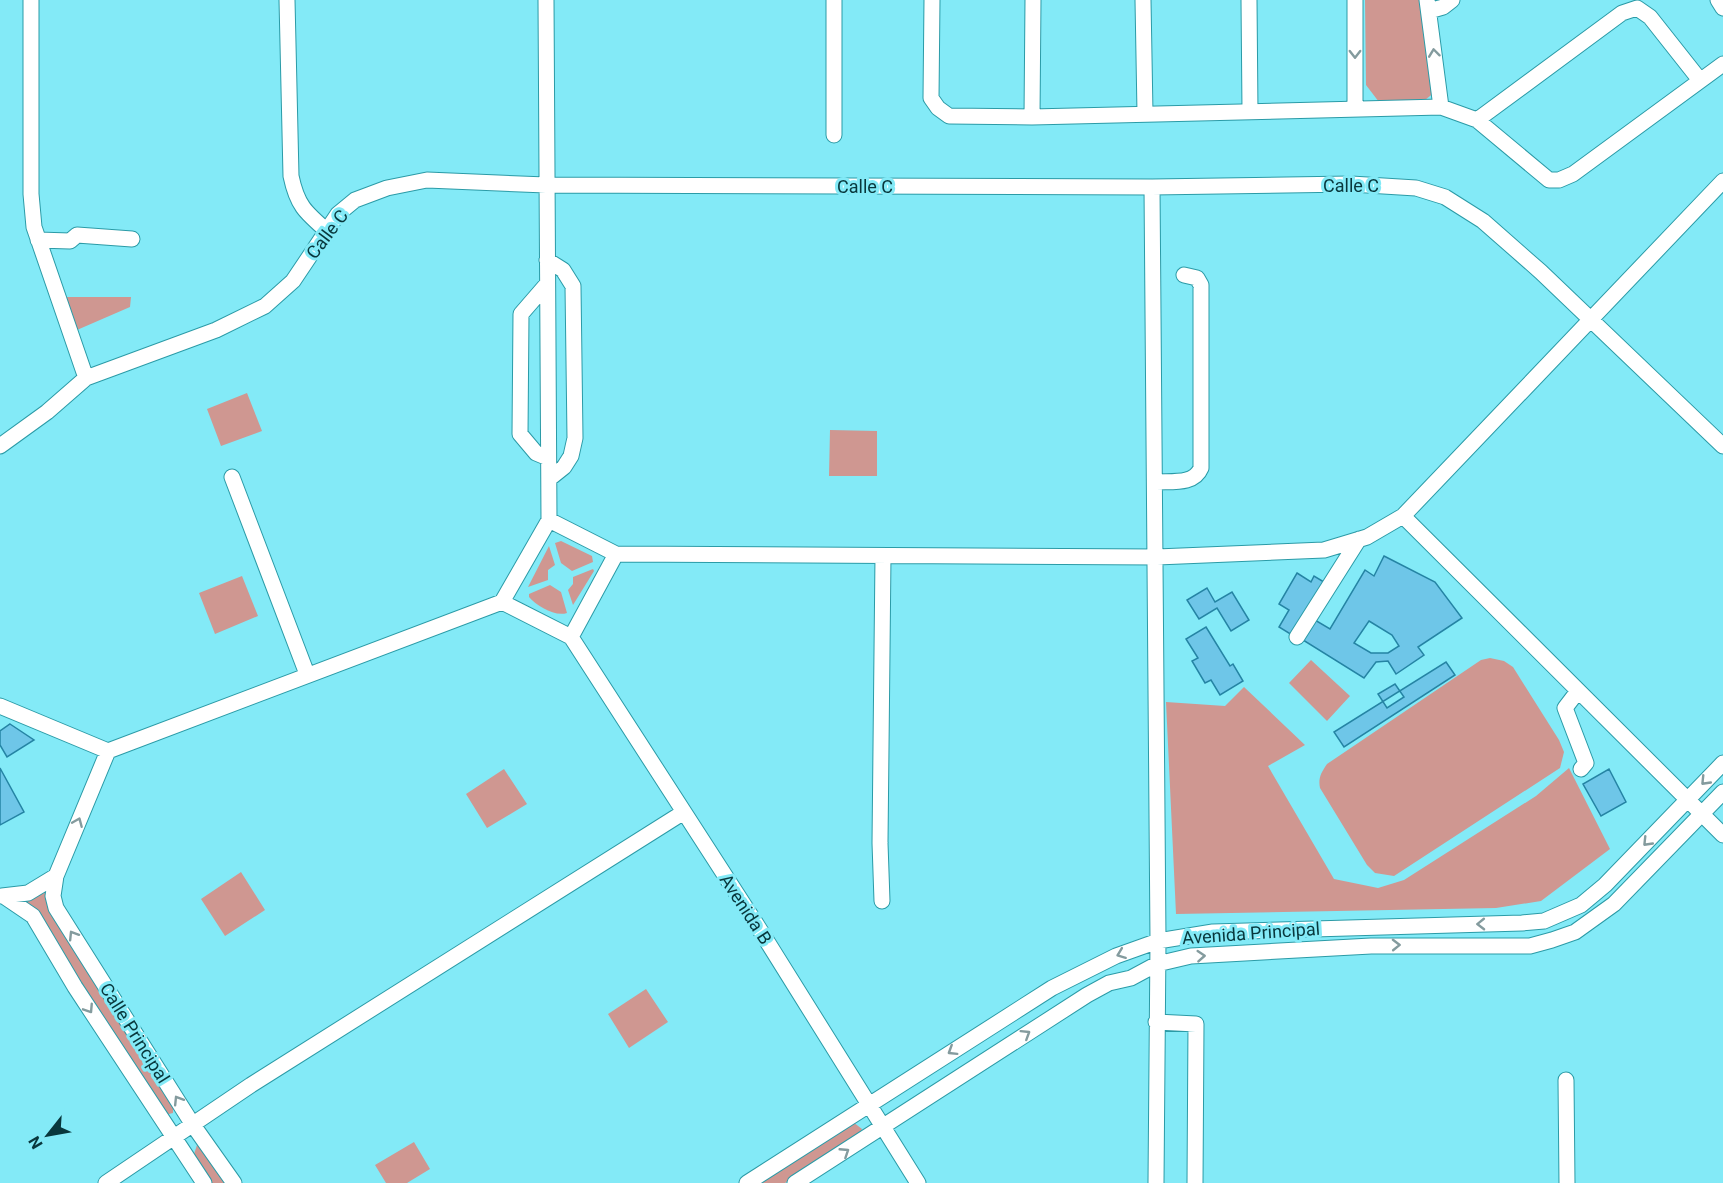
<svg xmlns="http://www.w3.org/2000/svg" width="1723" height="1183" font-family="Roboto,sans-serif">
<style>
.green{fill:#cf9791}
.building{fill:#6ec6e8;stroke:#2584a4;stroke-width:1.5;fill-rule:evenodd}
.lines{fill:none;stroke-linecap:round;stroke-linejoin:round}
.minor-casing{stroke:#2b9ba7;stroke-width:17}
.minor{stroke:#fff;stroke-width:15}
.oneway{stroke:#849b9e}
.labels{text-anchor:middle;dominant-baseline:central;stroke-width:6;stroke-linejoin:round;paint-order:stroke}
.street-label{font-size:18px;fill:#08373c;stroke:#83eaf7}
</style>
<rect width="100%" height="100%" fill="#83eaf7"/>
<path class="green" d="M1365 0H1421L1435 92 1425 100 1379 102 1366 85Z
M56 297H131L130 307 70 333Z
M247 393 262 431 221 446 207 409Z
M830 430 877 431V476H829Z
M561 541 592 556 593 562 572 571 561 563 555 543Z
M549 546 555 565 548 570V580L528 587Z
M593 569 594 571 573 605 568 590 573 584V577Z
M242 576 258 616 215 634 199 593Z
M550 585 561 592 567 613C555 617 537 606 529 597V594Z
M1490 658 1504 661 1513 667 1559 740 1564 752 1560 768 1394 876 1375 873 1367 865 1320 788C1318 778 1321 773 1327 764L1481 660Z
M1311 660 1350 696 1327 721 1289 683Z
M1244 687 1305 745 1268 766 1334 879 1378 888 1404 880 1536 796 1569 768 1610 849 1541 901 1496 908 1176 914 1166 702 1225 706Z
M504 769 527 804 487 828 466 794Z
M241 872 265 910 225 936 201 899Z
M44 893H48L173 1107V1113L165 1115 26 902Z
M646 989 668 1022 629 1048 608 1014Z
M853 1122 862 1129 859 1136 785 1183H758Z
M414 1142 430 1169 407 1183H386L375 1165Z
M197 1145H200L225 1183H212L194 1154Z"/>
<path class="building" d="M1384 556 1435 582 1462 618 1418 647 1424 655 1396 674 1388 661 1376 662 1364 678 1303 640 1315 620 1330 629 1365 570 1374 576ZM1369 621 1392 635 1399 646 1388 653H1371L1354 643Z
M1297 573 1311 582 1314 576 1324 582 1292 635 1279 627 1289 610 1279 604Z
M1207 588 1215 602 1232 592 1249 620 1231 631 1217 608 1199 619 1187 600Z
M1206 627 1230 666 1233 664 1243 681 1220 695 1211 680 1205 683 1192 661 1198 658 1186 639Z
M1446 662 1455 675 1344 747 1334 732Z
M1395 684 1404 697 1387 708 1378 694Z
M10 724 34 740 7 757 0 745V731Z
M0 768 24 812 0 825Z
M1609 769 1626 802 1601 816 1583 784Z"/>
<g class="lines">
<defs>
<path id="minor" d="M31 0V194L34 227 86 378
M287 0 291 176C297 205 305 212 327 231
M546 0 549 520
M834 0V135
M932 0 931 98 938 108 949 116 1032 117 1441 107 1477 120 1549 180H1559L1573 174 1723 64
M1143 0 1145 113
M1249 0 1250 111
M1355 0V109
M1427 0 1441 107
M1718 0 1723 8
M1429 11 1443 7 1452 0
M1032 117 1033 0
M1477 120 1622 13 1637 8 1650 17 1699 79
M1152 187 1158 941 1156 1183
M38 240 70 241 77 235 132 239
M547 260 563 270 573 286 575 438 571 456 564 467 549 479
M547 284 521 314 520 434 536 453 548 458
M0 446 47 412 86 378 216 330 265 306 293 281 338 214 355 200 387 188 427 180 546 185 1152 187 1351 184 1416 188 1445 197 1483 221 1541 272 1723 446
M232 477 307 674
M1156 482C1172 481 1194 485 1201 468V285L1197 278 1184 275
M1403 516 1723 835
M549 520 616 554 571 637 502 602Z
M616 554 1157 557 1324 550 1367 537 1403 516 1723 181
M571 637 755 922 918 1183
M1297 637 1359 539
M1578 691 1565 708 1586 763 1581 769
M0 706 108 751 56 876 28 893 2 896
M108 751 502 602
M56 876 53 896 56 908 193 1125 234 1183
M5 897 33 916 75 987 204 1183
M882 901 880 843 883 556
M1156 1022 1196 1024 1195 1183
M1566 1080 1567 1183
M106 1183 251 1085 684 812
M747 1183 1052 988 1116 956 1158 941 1213 932 1522 923 1544 921 1581 905 1605 885 1723 763
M795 1183 1087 995 1109 983 1131 978 1157 964 1191 956 1371 946H1530L1552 940 1575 932 1614 904 1723 792"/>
</defs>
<use href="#minor" class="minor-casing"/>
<use href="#minor" class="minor"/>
</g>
<defs><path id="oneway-chevron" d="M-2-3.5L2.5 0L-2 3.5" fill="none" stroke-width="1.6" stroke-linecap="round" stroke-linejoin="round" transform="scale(1.5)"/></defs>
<g class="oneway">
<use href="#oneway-chevron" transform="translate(1434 53) rotate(-97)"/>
<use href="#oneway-chevron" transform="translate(1355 54) rotate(90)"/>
<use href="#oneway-chevron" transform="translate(1705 781) rotate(134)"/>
<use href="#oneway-chevron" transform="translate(78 822) rotate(-67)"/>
<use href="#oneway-chevron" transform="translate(1647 842) rotate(134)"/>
<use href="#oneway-chevron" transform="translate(1481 924) rotate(179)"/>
<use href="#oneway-chevron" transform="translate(73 935) rotate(-122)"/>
<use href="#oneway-chevron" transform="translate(1396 945) rotate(-1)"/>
<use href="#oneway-chevron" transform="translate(1121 954) rotate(159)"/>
<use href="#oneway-chevron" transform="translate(1201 956) rotate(-4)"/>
<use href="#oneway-chevron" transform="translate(89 1009) rotate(57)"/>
<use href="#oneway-chevron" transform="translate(1026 1034) rotate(-32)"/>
<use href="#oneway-chevron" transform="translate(952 1051) rotate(148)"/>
<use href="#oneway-chevron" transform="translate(178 1100) rotate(-122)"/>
<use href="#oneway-chevron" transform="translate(845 1152) rotate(-33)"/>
</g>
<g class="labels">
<g class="street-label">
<text x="1351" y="185">Calle C</text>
<text x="865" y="186">Calle C</text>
<text transform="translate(327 234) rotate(-53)">Calle C</text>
<text transform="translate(746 909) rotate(57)">Avenida B</text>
<text transform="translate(1251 933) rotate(-4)">Avenida Principal</text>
<text transform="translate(135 1033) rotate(58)">Calle Principal</text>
</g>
</g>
<g transform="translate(48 1135) rotate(239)" stroke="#83eaf7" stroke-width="4.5" paint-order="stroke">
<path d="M0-4.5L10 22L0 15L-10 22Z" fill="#08373c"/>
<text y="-9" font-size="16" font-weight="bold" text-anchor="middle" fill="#08373c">N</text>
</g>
</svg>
